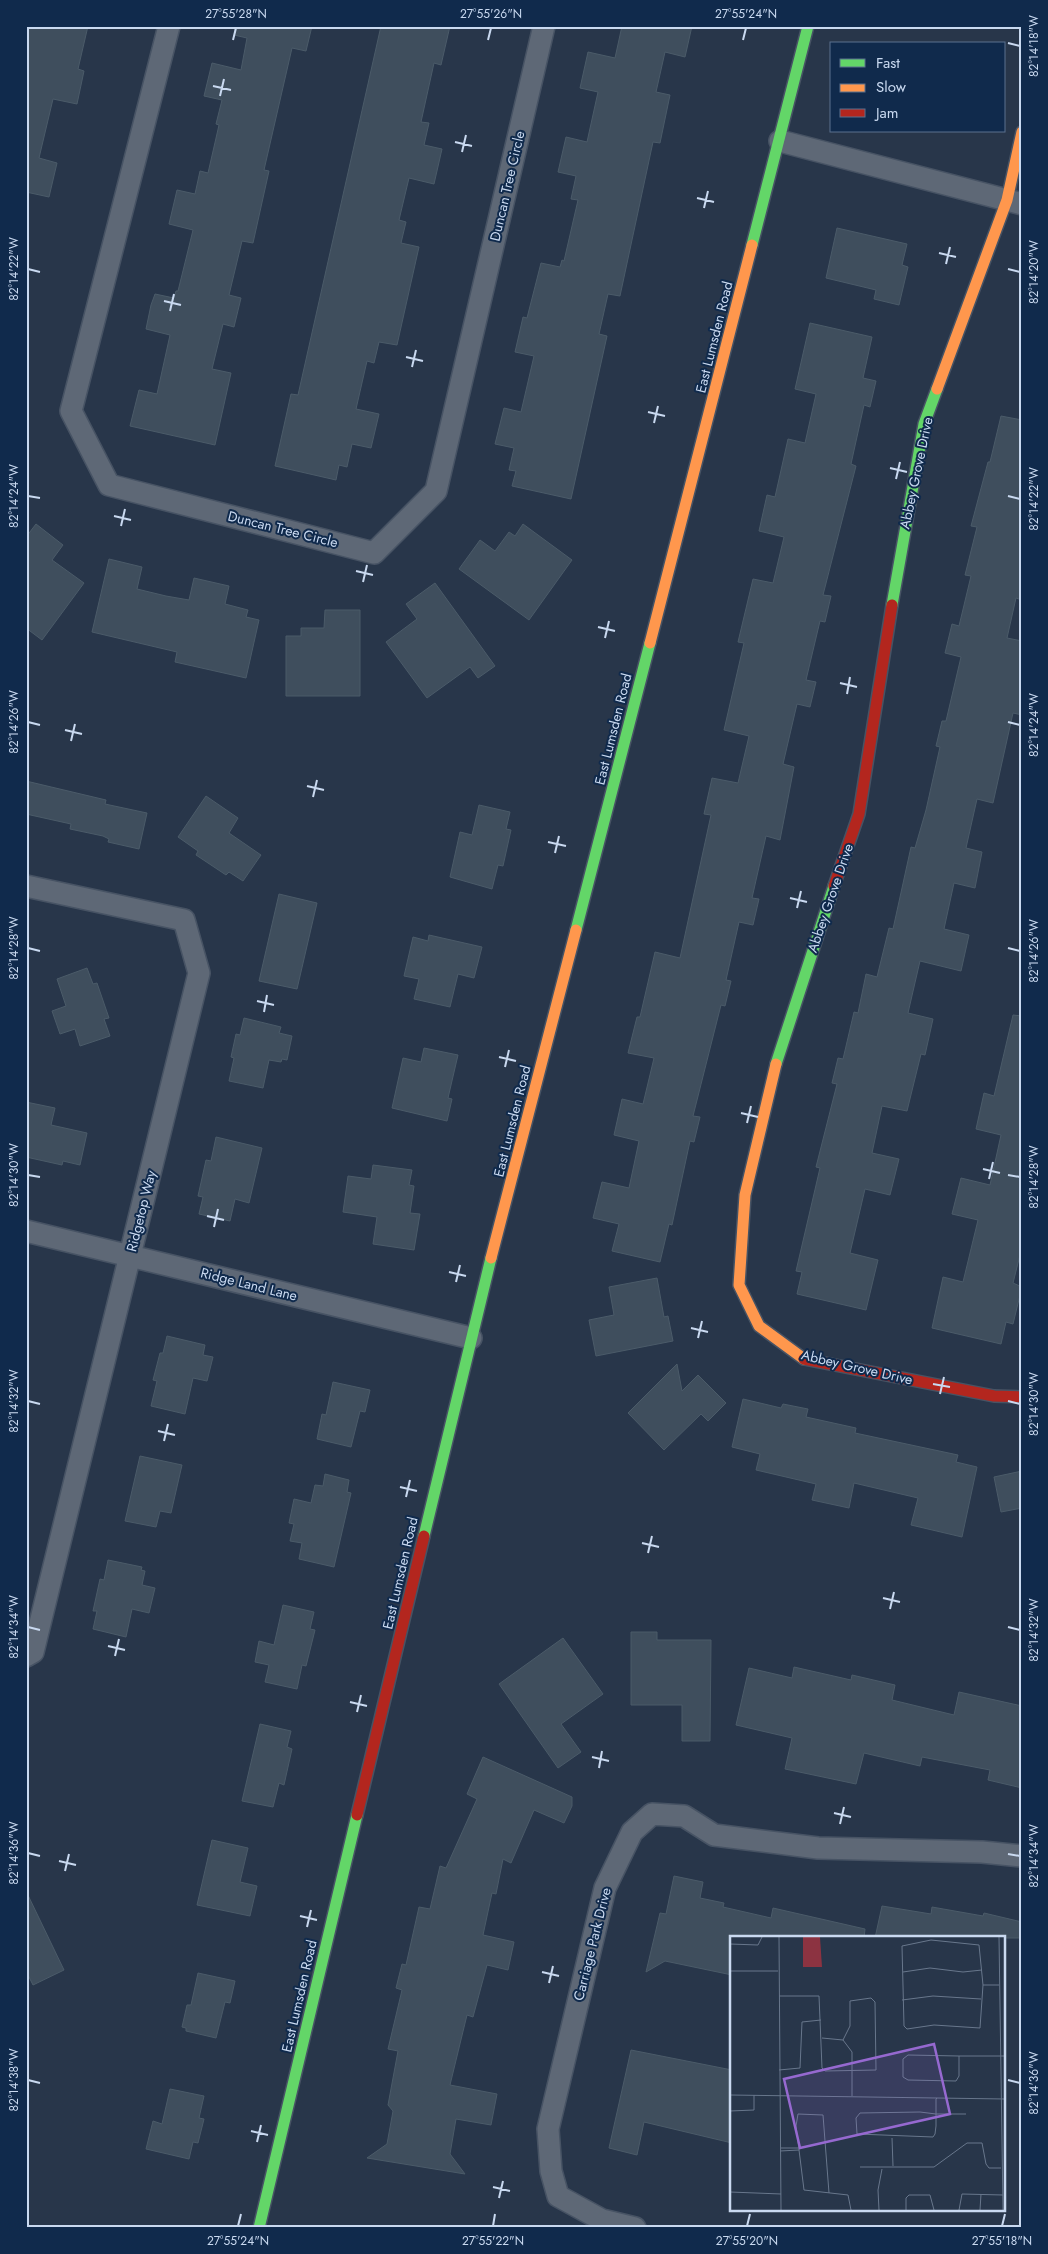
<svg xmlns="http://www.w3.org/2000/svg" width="1048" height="2254" font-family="Jost,sans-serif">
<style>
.building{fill:#3f4e5d;stroke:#4b5b69}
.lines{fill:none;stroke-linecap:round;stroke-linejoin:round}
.street-casing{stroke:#475364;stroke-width:24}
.fast-casing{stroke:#475364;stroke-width:14}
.slow-casing{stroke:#475364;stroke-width:14}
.jam-casing{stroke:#475364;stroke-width:14}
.street{stroke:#5e6876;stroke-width:21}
.fast{stroke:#63d668;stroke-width:11}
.slow{stroke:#ff974d;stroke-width:11}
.jam{stroke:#b3261e;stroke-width:11}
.ticks{fill:none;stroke:#c9d9f0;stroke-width:2}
.labels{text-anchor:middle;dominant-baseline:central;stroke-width:4;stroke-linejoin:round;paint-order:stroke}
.street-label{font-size:14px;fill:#c9d9f0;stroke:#102a4c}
.inset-road{fill:none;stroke:#68778c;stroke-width:1}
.view{fill:#9669d0;fill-opacity:0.15;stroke:#9669d0;stroke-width:2.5}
.inset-edge{fill:none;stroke:#c9d9f0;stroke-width:2.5}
.neatline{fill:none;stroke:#c9d9f0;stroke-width:2}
.ticks-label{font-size:12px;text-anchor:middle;fill:#c9d9f0}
</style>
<rect width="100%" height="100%" fill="#28364a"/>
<path class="building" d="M26 26H88L78 69 84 71 77 104 53 99 39 158 57 163 49 197 26 192Z
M235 26H312L306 51 292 48 264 170 269 171 253 243 242 241 229 295 241 298 234 327 223 324 212 369 231 373 215 445 130 426 139 390 157 394 170 335 146 329 151 305 155 294 174 298 176 291H178L193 230 169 224 177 190 195 194 200 171 208 173 219 125 216 124 222 100 204 96 212 63 241 70 247 38 234 35Z
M381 26H450L441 65 434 63 421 122 429 123 424 145 442 149 434 184 409 178 399 220 406 222 401 243 419 247 397 345 379 342 374 363 367 361 356 409 379 414 371 448 352 444 347 467 339 465 336 480 275 466 291 394 298 395Z
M622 26H692L685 57 665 52 656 92 670 95 660 143 653 142 620 296 608 294 599 334 607 336 571 499 512 486 516 471 509 470 514 448 495 444 504 408 521 412 534 356 515 352 523 317 527 318 541 263 560 267 562 260 564 261 578 200 571 199 576 176 558 172 566 137 587 142 598 92 580 88 588 52 615 58Z
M837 228 907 244 902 265 908 267 899 305 874 299 876 290 826 278Z
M810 323 872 337 863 378 876 381 870 407 864 405 851 464 856 466 823 595 831 596 825 622 820 621 806 680 816 682 810 707 797 704 783 764 794 767 780 840 766 836 752 898 759 899 753 925 739 922 726 980 731 981 725 1006 721 1005 693 1116 700 1117 694 1142 690 1141 672 1225 669 1224 660 1262 612 1251 619 1224 593 1218 602 1182 629 1188 639 1141 614 1135 622 1099 643 1104 654 1058 628 1053 637 1017H640L655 952 680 958 711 815 704 814 712 778 738 783 749 736 724 730 744 643 738 642 753 579 773 583 784 537 759 531 767 495 775 497 788 439 805 443 816 394 795 389Z
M1001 416 1022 420V600L1016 598 1007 638 1022 641V715L1013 713 993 803 977 799 966 848 982 852 975 888 954 883 944 929 969 935 961 971 920 961 908 1013 933 1019 925 1055 921 1054 907 1111 882 1106 872 1153 899 1159 890 1195 865 1189 850 1253 878 1260 866 1310 797 1294 802 1272 796 1271 820 1168 816 1167 837 1084 832 1083 838 1058 843 1059 854 1012 858 1013 866 974 877 977 889 928 893 929 911 847 915 848 926 810 940 747 936 746 942 721H946L961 657 945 653 952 624 959 626 971 576 965 575 977 527 971 526 988 462H990Z
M36 524 63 545 52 560 84 583 42 640 26 628V537Z
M523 524 572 560 529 620 459 569 480 540 495 551 509 532 515 536Z
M109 559 142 567 137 589 166 596 189 600 194 578 229 586 225 604 248 610 246 617 259 620 246 678 175 662 177 652 92 632Z
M435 583 495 666 478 678 470 667 427 698 386 642 417 619 406 604Z
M325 610H360V696H286V636H301V628H324Z
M26 781 106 800 105 804 147 813 139 849 108 842 109 839 103 836 70 829 71 824 26 814Z
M206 796 238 818 229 833 261 855 243 881 229 872 226 875 196 855 198 851 178 837Z
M479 805 510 812 506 829 511 830 503 866 498 865 492 889 450 877 460 832 472 835Z
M279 894 317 903 297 989 259 981Z
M429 935 482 947 474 978 458 974 450 1007 414 999 419 979 404 976 413 937 428 941Z
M87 968 93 984 97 983 109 1018 104 1019 110 1036 80 1046 75 1029 60 1034 52 1011 66 1006 57 979Z
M1013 1015 1022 1016V1247L1013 1283 1022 1287 1013 1324 1006 1322 1001 1344 932 1328 943 1277 963 1282 978 1220 952 1214 961 1178 990 1185 1001 1135 976 1129 984 1093 994 1096Z
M244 1018 281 1027 279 1033 292 1036 287 1060 282 1059 281 1062 269 1060 263 1088 229 1081 234 1058 231 1057 236 1034 240 1035Z
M424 1048 458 1055 448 1098 452 1099 447 1121 392 1108 403 1058 421 1062Z
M26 1102 55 1108 51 1125 87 1133 80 1165 63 1161 62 1165 26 1157Z
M216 1137 262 1148 249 1203 235 1199 230 1221 199 1214 203 1197 198 1196 206 1160 211 1161Z
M373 1165 412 1170 409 1185 414 1186 410 1213 420 1214 414 1250 373 1244 377 1217 343 1212 348 1176 371 1179Z
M657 1278 664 1317 668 1316 673 1341 596 1356 589 1320 614 1315 609 1287Z
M167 1336 205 1345 203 1355 213 1357 207 1381 193 1378 185 1414 151 1406 157 1381 153 1380 160 1353H163Z
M677 1364 682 1391 698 1375 726 1403 708 1421 701 1414 664 1450 628 1413Z
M333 1382 370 1390 365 1412 360 1411 351 1447 317 1439 322 1414 326 1415Z
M743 1399 781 1408 783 1404 808 1409 806 1417 856 1428 855 1433 958 1455 956 1462 977 1467 962 1537 911 1525 918 1498 854 1483 849 1508 812 1500 816 1484 756 1470 760 1454 732 1447Z
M140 1456 182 1465 171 1513 160 1511 156 1527 125 1521Z
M1022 1471V1508L1001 1512 994 1477Z
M325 1474 349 1480 347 1492 351 1493 334 1567 299 1559 302 1543 290 1541 294 1524 289 1523 294 1499 311 1503 315 1485 323 1486Z
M108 1560 142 1567 141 1570 145 1571 142 1585 155 1588 149 1613 132 1609 126 1637 93 1629 97 1611H93L100 1579 104 1580Z
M283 1605 314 1612 310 1629 315 1630 306 1666 302 1665 297 1689 265 1682 269 1665 255 1662 259 1641 274 1645Z
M631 1632H657V1640H711L710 1741H682V1705H631Z
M563 1638 603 1694 561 1724 581 1752 558 1768 499 1684Z
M794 1667 851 1680 852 1675 895 1685 892 1700 954 1715 959 1692 1022 1706V1788L988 1780 990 1770 922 1757 920 1766 864 1753 856 1784 785 1769 792 1738 736 1725 749 1668 792 1678Z
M260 1724 291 1731 287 1747 292 1749 284 1785 279 1783 273 1807 242 1801Z
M483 1757 572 1797V1806L564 1823 534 1810 511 1863 503 1859 496 1894 492 1893 483 1935 514 1942 508 1970 487 1965 473 2017 467 2015 450 2085 497 2094 491 2125 456 2119 450 2154 465 2174 367 2158 387 2144 393 2111 388 2105 398 2051 388 2049 402 1990 396 1988 402 1964 406 1965 419 1907 430 1909 440 1866 446 1868 477 1799 467 1794Z
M212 1840 248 1848 240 1882 257 1886 250 1916 197 1905Z
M674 1876 703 1882 700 1898 724 1903 723 1907 771 1918 773 1908 865 1929 864 1938H732V1975L665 1961 646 1972 660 1913 666 1914Z
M26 1891 64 1970 33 1985 26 1971Z
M882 1906 931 1914 932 1907 983 1916 984 1913 1022 1922V1938H875Z
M198 1973 235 1981 230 2003 225 2002 216 2038 186 2031V2028L182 2027 187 2005H191Z
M631 2050 732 2070V2143L644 2122 637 2155 609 2148Z
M170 2089 204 2096 199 2118 204 2119 198 2143 193 2142 189 2159 146 2149 153 2121 162 2124Z"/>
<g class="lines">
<defs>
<path id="street" d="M169 26 71 411 109 485 374 553 436 491 544 26
M780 141 1022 204
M26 886 184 920 199 973 33 1652 26 1656
M26 1231 471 1338
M635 2228 602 2220 558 2196 551 2171 548 2129 605 1888 632 1832 652 1814 684 1816 714 1835 818 1848 982 1852 1022 1856"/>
<path id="fast" d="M752 245 808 26
M892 605 924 424 937 389
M576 930 650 643
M776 1064 834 886
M424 1536 491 1258
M259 2228 357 1815"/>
<path id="slow" d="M937 389 1007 200 1022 132
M650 643 752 245
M776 1064 745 1195 739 1285 759 1326 804 1359
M491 1258 576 930"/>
<path id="jam" d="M834 886 859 814 892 605
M804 1359 994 1396 1022 1397
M357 1815 424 1536"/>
</defs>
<use href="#street" class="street-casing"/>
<use href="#fast" class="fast-casing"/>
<use href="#slow" class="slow-casing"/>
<use href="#jam" class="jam-casing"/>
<use href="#street" class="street"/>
<use href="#fast" class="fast"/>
<use href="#slow" class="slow"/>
<use href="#jam" class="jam"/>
</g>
<path class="ticks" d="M233 40 236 28M488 40 491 28M743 40 746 28M1008 43 1020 46M213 86 231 90M220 96 224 79M455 142 472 146M462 152 466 135M697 198 714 202M704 208 708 191M939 253 956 257M946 264 950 247M28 269 40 272M1008 269 1020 272M164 301 181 305M170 311 174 294M406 357 423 361M412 367 416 350M648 412 665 416M654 423 658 406M890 468 907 472M896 479 900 462M28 496 40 498M1008 496 1020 499M114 516 131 520M121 526 125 509M356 571 373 575M363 582 367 565M598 627 615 631M605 638 609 621M840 683 857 687M847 694 850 677M28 722 40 725M1008 722 1020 725M65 730 82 734M71 741 75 724M307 786 324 790M313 797 317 780M548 842 566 846M555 853 559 836M790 898 807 902M797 908 801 891M28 948 40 951M1008 948 1020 951M257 1001 274 1005M264 1012 267 995M499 1057 516 1061M505 1067 509 1050M741 1113 758 1117M747 1123 751 1106M983 1169 1000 1173M28 1175 40 1177M1008 1175 1020 1177M989 1179 993 1162M207 1216 224 1220M214 1227 218 1209M449 1272 466 1276M456 1282 460 1265M691 1328 708 1332M698 1338 702 1321M933 1384 950 1387M940 1394 944 1377M28 1401 40 1404M1008 1401 1020 1404M158 1431 175 1435M164 1441 168 1424M400 1487 417 1491M406 1497 410 1480M642 1543 659 1547M648 1553 652 1536M883 1598 900 1602M890 1609 894 1592M28 1627 40 1630M1008 1627 1020 1630M108 1646 125 1650M115 1656 119 1639M350 1702 367 1706M357 1712 361 1695M592 1757 609 1761M599 1768 602 1751M834 1813 851 1817M840 1824 844 1807M28 1853 40 1856M1008 1854 1020 1856M59 1861 76 1865M65 1871 69 1854M300 1916 317 1920M307 1927 311 1910M542 1972 559 1976M549 1983 553 1966M28 2080 40 2083M1008 2080 1020 2083M251 2131 268 2135M257 2142 261 2125M493 2187 510 2191M499 2198 503 2181M238 2226 241 2214M493 2226 495 2214M747 2226 750 2214M1002 2226 1005 2214"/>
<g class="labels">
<g class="street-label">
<text transform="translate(507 186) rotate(-77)">Duncan Tree Circle</text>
<text transform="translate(714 337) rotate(-76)">East Lumsden Road</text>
<text transform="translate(916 473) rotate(-78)">Abbey Grove Drive</text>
<text transform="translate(283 529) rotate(14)">Duncan Tree Circle</text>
<text transform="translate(613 729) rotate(-76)">East Lumsden Road</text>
<text transform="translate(830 898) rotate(-71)">Abbey Grove Drive</text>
<text transform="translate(512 1121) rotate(-76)">East Lumsden Road</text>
<text transform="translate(141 1211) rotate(-76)">Ridgetop Way</text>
<text transform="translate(249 1284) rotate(14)">Ridge Land Lane</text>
<text transform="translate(857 1367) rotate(13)">Abbey Grove Drive</text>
<text transform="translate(400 1573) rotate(-77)">East Lumsden Road</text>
<text transform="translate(592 1944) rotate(-76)">Carriage Park Drive</text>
<text transform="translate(299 1996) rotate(-77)">East Lumsden Road</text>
</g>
</g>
<g transform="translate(730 1936)">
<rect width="275" height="275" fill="#28364a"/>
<path d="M73 1H90L92 31H73Z" fill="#8c3341"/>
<path class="inset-road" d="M49 1 51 274M269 1 273 274M201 4 249 9 253 49 250 92 204 89 177 93 174 90 172 10ZM0 8 28 9 32 1M0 35H48M173 36 200 32 233 36 252 34M253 49H269M49 60H89L92 132 95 135 146 134 145 66 141 62 120 65V90L113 104M172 64 203 60 251 63M92 102 113 104M113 104 122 116V160M178 119 229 120V140L226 145 178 144 173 141V123ZM229 120H275M49 134 70 132 72 86 91 84M0 159 275 163M207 162 206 163V190L205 198 203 201 127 198 126 182 130 177 190 176 206 178H236M0 175 24 174V159M162 202 163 230M51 212H69M50 215 69 214M130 231H204L237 207H252L256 228 259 232H271M0 256 51 258M99 257 93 179 68 178 66 190 74 254 118 259 121 274M149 274 148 254 152 233M176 274V262L179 259H200L204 274M229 274 232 258 273 259M250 274 251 258"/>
<path class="view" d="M204 108 220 178 70 212 54 143Z"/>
<rect width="275" height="275" class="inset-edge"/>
</g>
<rect width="1048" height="2254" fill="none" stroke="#102a4c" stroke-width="55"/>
<rect x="830" y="42" width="175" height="90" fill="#102a4c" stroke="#5a708e"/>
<rect x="840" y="59" width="25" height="8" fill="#63d668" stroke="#5a708e"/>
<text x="876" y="68" font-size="15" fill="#c9d9f0">Fast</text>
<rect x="840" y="84" width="25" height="8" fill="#ff974d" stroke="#5a708e"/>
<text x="876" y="92" font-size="15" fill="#c9d9f0">Slow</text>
<rect x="840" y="109" width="25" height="8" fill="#b3261e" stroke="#5a708e"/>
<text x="876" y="118" font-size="15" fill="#c9d9f0">Jam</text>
<rect x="28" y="28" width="992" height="2198" class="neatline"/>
<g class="ticks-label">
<text x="236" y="18">27°55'28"N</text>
<text x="491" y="18">27°55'26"N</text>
<text x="746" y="18">27°55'24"N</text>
<text transform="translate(1034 46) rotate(-90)" y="4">82°14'18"W</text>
<text transform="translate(14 269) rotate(-90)" y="4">82°14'22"W</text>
<text transform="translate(1034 272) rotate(-90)" y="4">82°14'20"W</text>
<text transform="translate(14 496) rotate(-90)" y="4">82°14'24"W</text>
<text transform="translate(1034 499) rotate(-90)" y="4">82°14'22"W</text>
<text transform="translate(14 722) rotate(-90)" y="4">82°14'26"W</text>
<text transform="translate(1034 725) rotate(-90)" y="4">82°14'24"W</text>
<text transform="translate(14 948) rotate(-90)" y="4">82°14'28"W</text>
<text transform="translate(1034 951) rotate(-90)" y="4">82°14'26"W</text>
<text transform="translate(14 1175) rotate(-90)" y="4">82°14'30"W</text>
<text transform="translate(1034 1177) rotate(-90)" y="4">82°14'28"W</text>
<text transform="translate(14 1401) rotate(-90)" y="4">82°14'32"W</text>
<text transform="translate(1034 1404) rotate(-90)" y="4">82°14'30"W</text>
<text transform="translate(14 1627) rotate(-90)" y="4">82°14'34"W</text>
<text transform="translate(1034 1630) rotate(-90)" y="4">82°14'32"W</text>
<text transform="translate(14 1853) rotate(-90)" y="4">82°14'36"W</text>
<text transform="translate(1034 1856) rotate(-90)" y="4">82°14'34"W</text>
<text transform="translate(14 2080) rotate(-90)" y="4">82°14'38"W</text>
<text transform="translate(1034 2083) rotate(-90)" y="4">82°14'36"W</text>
<text x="238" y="2245">27°55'24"N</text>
<text x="493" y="2245">27°55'22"N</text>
<text x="747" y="2245">27°55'20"N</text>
<text x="1002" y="2245">27°55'18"N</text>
</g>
</svg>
